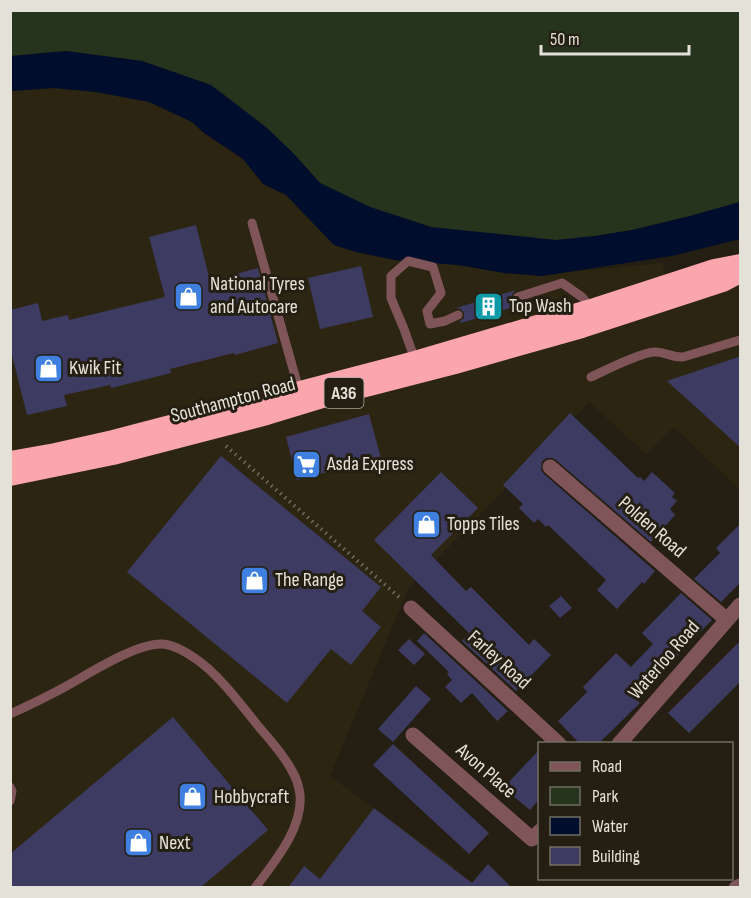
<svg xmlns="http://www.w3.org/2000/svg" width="751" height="898" font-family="'Sofia Sans Condensed',sans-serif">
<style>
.built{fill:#2c2512}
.green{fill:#26331d}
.water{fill:#010d2d}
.building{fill:#3e3b63}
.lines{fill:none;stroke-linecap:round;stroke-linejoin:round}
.path{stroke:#6f6b60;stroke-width:4;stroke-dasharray:1.5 4.5;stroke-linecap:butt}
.lane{stroke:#805559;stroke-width:9}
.street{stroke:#805559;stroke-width:15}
.highway{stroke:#fba5ad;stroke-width:18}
.labels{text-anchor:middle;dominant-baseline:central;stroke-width:6;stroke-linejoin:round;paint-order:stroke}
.shield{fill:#241f12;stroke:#aaa79d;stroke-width:1.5}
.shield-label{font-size:18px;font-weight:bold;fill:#e4e1d8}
.poi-label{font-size:20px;fill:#e4e1d8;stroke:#241f12;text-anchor:start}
.street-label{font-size:20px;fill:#e4e1d8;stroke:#241f12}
</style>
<rect width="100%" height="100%" fill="#241f12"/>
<path class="built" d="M54 88 96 92 149 102 192 122 204 133 243 159 263 184 286 195 334 245 356 252 395 260 458 265 504 273 541 276 560 273 662 263 674 303 740 280V490L674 427 646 454 589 402 408 589 330 776 454 866 443 887 11 888V91Z"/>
<path class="green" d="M11 11H740V202L690 216 632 230 595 236 556 240 431 227 370 207 320 183 294 154 267 128 211 85 142 61 66 51 11 56Z"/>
<path class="water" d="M66 51 142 61 211 85 267 128 294 154 320 183 370 207 431 227 556 240 595 236 632 230 690 216 740 202V239L672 256 542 276 504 273 458 265 395 260 356 252 334 245 286 195 263 184 243 159 204 133 192 122 149 102 96 92 54 88 11 91V56Z"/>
<path class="building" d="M196 225 210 281 258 268 278 343 235 355 234 353 170 369 171 373 111 388 110 385 64 395 67 406 27 415 10 347V310L38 303 42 321 68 315 69 320 165 297 149 237Z
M361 266 373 317 320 329 308 278Z
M516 290 513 293 511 298 514 302 520 303V305L461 323 460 321 464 318V313L461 309 456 308Z
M741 356V448L667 381Z
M570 413 638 478 640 477 644 481 652 472 675 493 672 497 677 501 670 509 675 515 651 542 556 460 552 458H547L542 461 541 470 544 474 655 571 644 584 642 582 617 609 597 590 606 580 548 525 546 527 538 519 534 523 519 508 523 504 503 485Z
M369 414 381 458 297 480 286 437Z
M221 456 381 587 362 611 381 627 351 665 331 649 287 703 127 572Z
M441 472 478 508 431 555 466 591 471 587 529 645 534 639 551 655 516 691 462 641 469 633 374 540Z
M741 523V582L721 602 694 579 720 553 716 548Z
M681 593 712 620 636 699 640 703 598 744H580L558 721 587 692 583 687 616 653 631 667 653 644 642 633Z
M561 596 572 608 560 618 549 606Z
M424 633 508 711 497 721 472 693 461 703 445 687 452 680 447 674 449 672 417 641Z
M409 639 425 654 414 665 398 650Z
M741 640V681L689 733 668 713Z
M416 686 431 699 393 742 378 729Z
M173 717 268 830 200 888H10V854Z
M393 744 489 833 469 854 373 765Z
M540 749V798L530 810 503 788Z
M374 808 472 883 488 864 512 888H288L304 866 320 879Z"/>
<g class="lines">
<path class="path" d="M226 446 399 597"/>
<path class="lane" d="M252 223 299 390
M518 297 562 283 582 297 591 308
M415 360 404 329 391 298V276L408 261 433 267 441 293 427 311 430 324 445 321 458 315
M591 377C606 370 639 353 654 352 665 351 670 358 683 357L740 340
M10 714C28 706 46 697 63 688 87 675 137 642 163 644 175 645 186 652 196 659 217 673 239 702 255 722 267 737 282 752 291 769 296 777 299 786 300 795 303 829 274 862 255 888
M10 787 12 791 10 801"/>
<path class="street" d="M550 467 727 620
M411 608 559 744
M413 735 532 839 540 831
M619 744 740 605
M736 888 740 886"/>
<path class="highway" d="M10 460 55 452 113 439 415 360 591 308 714 268 740 263
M10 477 113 456 267 416 323 399 455 365 582 329 723 283 740 274"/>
</g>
<defs>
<symbol id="shop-square" viewBox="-11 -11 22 22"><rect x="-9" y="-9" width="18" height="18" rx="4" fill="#3f7fe0" stroke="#241f12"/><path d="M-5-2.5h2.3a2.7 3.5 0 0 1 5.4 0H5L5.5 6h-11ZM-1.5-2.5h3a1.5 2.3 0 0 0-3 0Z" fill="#fff"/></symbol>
<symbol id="building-square" viewBox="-11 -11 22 22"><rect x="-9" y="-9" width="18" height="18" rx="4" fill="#0f9aa8" stroke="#241f12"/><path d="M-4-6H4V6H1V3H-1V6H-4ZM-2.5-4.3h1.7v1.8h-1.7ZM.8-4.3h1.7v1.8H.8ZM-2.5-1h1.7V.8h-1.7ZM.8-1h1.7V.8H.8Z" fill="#fff"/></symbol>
<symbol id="supermarket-square" viewBox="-11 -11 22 22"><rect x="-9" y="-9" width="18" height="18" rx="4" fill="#3f7fe0" stroke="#241f12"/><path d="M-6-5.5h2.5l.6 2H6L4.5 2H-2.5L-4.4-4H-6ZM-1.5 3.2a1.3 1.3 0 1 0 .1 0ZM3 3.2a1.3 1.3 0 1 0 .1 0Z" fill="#fff"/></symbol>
</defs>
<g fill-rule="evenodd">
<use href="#shop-square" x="172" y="280" width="33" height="33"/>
<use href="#building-square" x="472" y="290" width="33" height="33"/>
<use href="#shop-square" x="32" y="352" width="33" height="33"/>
<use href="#supermarket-square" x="290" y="448" width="33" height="33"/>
<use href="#shop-square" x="410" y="508" width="33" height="33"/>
<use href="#shop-square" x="238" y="564" width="33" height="33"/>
<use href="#shop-square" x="176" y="780" width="33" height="33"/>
<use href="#shop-square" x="122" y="826" width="33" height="33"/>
</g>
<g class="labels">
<rect class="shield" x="324.5" y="378" width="39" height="30" rx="4.5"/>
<g class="shield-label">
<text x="344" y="393">A36</text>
</g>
<g class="poi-label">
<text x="210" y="284">National Tyres<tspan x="210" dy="23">and Autocare</tspan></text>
<text x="509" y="306">Top Wash</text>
<text x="69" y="368">Kwik Fit</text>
<text x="327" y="464">Asda Express</text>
<text x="447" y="524">Topps Tiles</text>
<text x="275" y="580">The Range</text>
<text x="214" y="797">Hobbycraft</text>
<text x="159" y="843">Next</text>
</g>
<g class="street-label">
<text transform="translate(233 400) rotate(-15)">Southampton Road</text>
<text transform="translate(652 527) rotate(41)">Polden Road</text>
<text transform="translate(499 660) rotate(42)">Farley Road</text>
<text transform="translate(664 660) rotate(-49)">Waterloo Road</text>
<text transform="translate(486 771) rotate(41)">Avon Place</text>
</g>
</g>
<rect width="751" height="898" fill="none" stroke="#e4e1d8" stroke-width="24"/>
<rect x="538" y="742" width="195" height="138" fill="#241f12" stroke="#716d61" stroke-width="1.5"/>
<rect x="550" y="762" width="30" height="9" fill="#805559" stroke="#716d61" stroke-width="1.5"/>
<text x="592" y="772" font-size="18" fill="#e4e1d8">Road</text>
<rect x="550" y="787" width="30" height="18" fill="#26331d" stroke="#716d61" stroke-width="1.5"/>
<text x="592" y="802" font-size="18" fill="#e4e1d8">Park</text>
<rect x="550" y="817" width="30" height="18" fill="#010d2d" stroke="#716d61" stroke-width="1.5"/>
<text x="592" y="832" font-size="18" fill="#e4e1d8">Water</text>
<rect x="550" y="847" width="30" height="18" fill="#3e3b63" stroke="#716d61" stroke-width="1.5"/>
<text x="592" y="862" font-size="18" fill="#e4e1d8">Building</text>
<path d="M541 45v9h148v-9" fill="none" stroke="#e4e1d8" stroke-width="3"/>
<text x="550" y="45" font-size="18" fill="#e4e1d8" stroke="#241f12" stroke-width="4.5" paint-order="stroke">50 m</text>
</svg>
